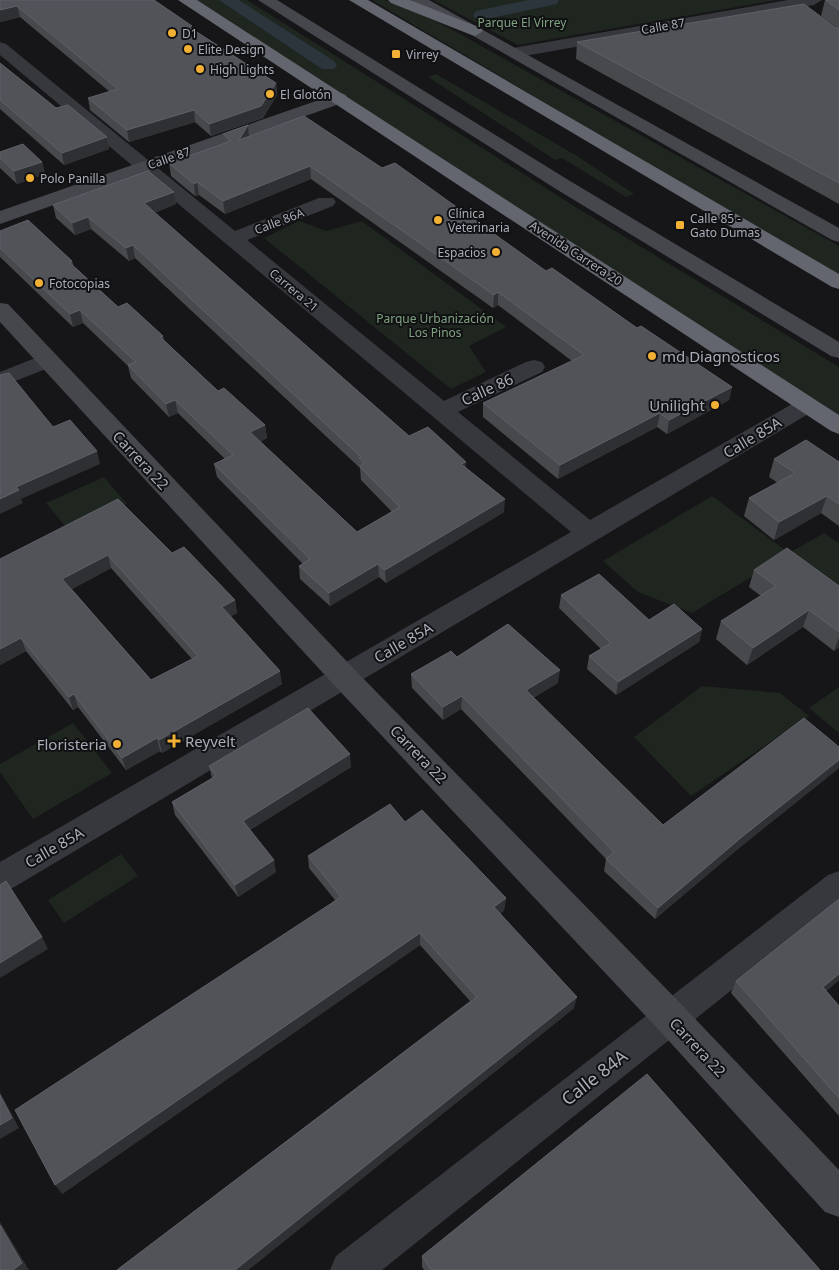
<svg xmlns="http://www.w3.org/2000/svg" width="839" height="1270" font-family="'Noto Sans',sans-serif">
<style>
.green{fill:#1e261f}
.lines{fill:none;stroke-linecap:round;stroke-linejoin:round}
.canal{fill:#2c353c;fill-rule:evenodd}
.street{fill:#37383d;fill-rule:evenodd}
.secondary{fill:#45474d;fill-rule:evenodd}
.highway{fill:#63666e;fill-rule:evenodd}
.wall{fill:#47494d;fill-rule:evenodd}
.shaded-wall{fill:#2f3033}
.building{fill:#525359;stroke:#5f6168;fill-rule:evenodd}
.poi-dot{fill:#f2b134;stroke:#111113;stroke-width:2}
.labels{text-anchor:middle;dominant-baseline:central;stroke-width:4;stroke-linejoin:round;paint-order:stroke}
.far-park-label{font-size:12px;fill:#7fa381;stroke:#111113}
.far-street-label{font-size:12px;fill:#a8adb8;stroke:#111113}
.far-poi-label{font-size:12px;fill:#a8adb8;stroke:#111113;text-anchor:start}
.poi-label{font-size:15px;fill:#a8adb8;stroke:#111113;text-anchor:start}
.street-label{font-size:15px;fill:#a8adb8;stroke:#111113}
.near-street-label{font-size:18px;fill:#a8adb8;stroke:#111113}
</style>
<rect width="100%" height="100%" fill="#161618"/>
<path class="green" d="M195 0H247L579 209 839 367V415Z
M372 0H385L440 23 839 246V277Z
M433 0H777L518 45Z
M436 74 577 156 634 194 626 197 562 158 555 160 428 77Z
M299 221 326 231 362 221 506 327 469 346 486 372 451 389 264 238Z
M104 477 127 504 69 531 46 503Z
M712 496 789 553 824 533 837 542H839V593L789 554 692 613 638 592 603 561Z
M702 686 780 693 809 716 691 796 634 737Z
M839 687V733L809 708Z
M73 723 112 773 33 819 0 772V764Z
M121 854 138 876 64 923 48 900Z"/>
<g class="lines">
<path class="canal" d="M219 0H239L334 61 337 65 334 69H322Z
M528 0H559L557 4 482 20 476 19 473 15 476 11Z"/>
<path class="street" d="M788 0H822L814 5 513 58 505 53 513 48Z
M0 42 6 44 235 231 319 198H333L336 202 333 206 247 240 444 401 526 362 534 360 542 362 545 367 542 372 458 412 590 520 799 400 807 398 815 400 819 405 815 410 11 889 0 893V862L571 532 0 55Z
M48 353 56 355 59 360 56 365 0 387V372Z
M839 871V904L382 1270H330L336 1256 828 875Z"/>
<path class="secondary" d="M258 0H277L570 181 839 342V358L831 356 556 189Z
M410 0H429L839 228V242L832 240Z
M339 93 345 94 348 98 345 102 0 224V211Z
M0 303 8 304 354 669 682 1005 839 1170V1217L825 1212 658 1029 334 685 0 322Z"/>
<path class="highway" d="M178 0H197L839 415V434L831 431Z
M349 0H368L839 274V289L832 287Z
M388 0H410L481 28 483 31 475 36 469 34 391 3Z"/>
</g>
<path class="wall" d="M0 0 192 29 276 83 277 95 263 118 211 136 195 122 129 142 90 110 88 98 110 92 20 17 0 22Z
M825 0H839V204L576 59 577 42 837 28 821 16Z
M0 63 56 108 107 137 109 149 64 165 0 109Z
M223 134 249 136 382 168 546 271 637 328 732 387 729 400 667 434 657 427 558 479 483 417V403L572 361 498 305 493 308 311 179 225 214 199 195 195 196 171 176 169 163 224 144Z
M0 152 42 162 45 174 17 184 0 168Z
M174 192 176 204 154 213 409 436 466 462V468L504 512 386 583 379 577 330 606 300 579 299 566 303 564 217 477 214 464 225 459 178 413 169 417 131 378 128 366 83 323 73 327 0 257V231L72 261 74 267 118 307 163 336 164 340 218 391 265 425 267 438 260 442 357 532 392 512 361 480 360 468 135 258 129 261 91 229 75 235 56 218 53 205Z
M774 459 839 462V526L821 513 774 540 744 516 749 498 778 483 769 477Z
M172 553 235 600 237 613 231 616 282 684 162 753 160 751 126 770 78 707 73 710 26 651 0 665V559ZM111 568 192 659 151 680 72 589Z
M754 570 839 586V647L834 651 803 627 747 665 716 639 721 621 761 596 749 587Z
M561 595 649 620 702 629 699 642 616 695 587 669 589 656 601 649 559 608Z
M457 657 558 683 533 698 663 825 839 747V768L739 848 655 919 604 871 606 859 461 709 443 720 412 688 411 674Z
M209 766 351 767 250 830 276 872 238 897 175 815 172 802 212 778Z
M405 822 506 898 504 910 500 914 574 1008 248 1270H117L470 1001 420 945 62 1194 335 900 309 868 308 856Z
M839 899V980L826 991 839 1006V1116L731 993 736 981Z
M422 1256 820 1270H424L422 1267Z"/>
<path class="shaded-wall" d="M17 6 20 17 0 22V10Z
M276 83 277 95 263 118 211 136 209 124Z
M194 110 195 122 129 142 127 130Z
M248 125 249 138 239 140Z
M107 137 109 149 64 165 62 153Z
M42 162 45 174 17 184 14 171Z
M310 166 311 179 225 214 223 201Z
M197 182 199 195 195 196 194 184Z
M174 192 176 204 146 216 144 203Z
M88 217 91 229 75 235 72 223Z
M133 245 135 258 129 261 126 248Z
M498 292V305L493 308 494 295Z
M80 310 83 323 73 327 70 314Z
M732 387 729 400 667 434 669 420Z
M175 400 178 413 169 417 166 404Z
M660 413 657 427 558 479 560 465Z
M265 425 267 438 252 446 250 432Z
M97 451 100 464 21 499 23 503 0 514V499L16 487Z
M466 462V475L461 464Z
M827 496 821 513 774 540 779 522Z
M505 499 504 512 386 583 385 570Z
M108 555 111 568 66 592 62 579Z
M378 564 379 577 330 606 329 593Z
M235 600 237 613 224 620 222 607Z
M809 610 803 627 747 665 753 648Z
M702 629 699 642 616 695 618 682Z
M839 637V647L834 651Z
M21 638 26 651 0 665V649Z
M560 670 558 683 524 703 526 690Z
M280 671 282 684 162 753 159 740Z
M74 694 78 707 73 710 69 697Z
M462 696 461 709 443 720V707Z
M157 738 160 751 126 770 122 758Z
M350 754 351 767 245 833 243 821Z
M839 760V768L739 848 655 919 658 908 743 836Z
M274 860 276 872 238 897 235 885Z
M506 898 504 910 493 919 494 907Z
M420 933V945L62 1194 55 1185Z
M42 937 48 949 0 978V963Z
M839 974V980L817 999 823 987Z
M577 997 574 1008 248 1270H235Z
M0 1092 19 1128 0 1139Z
M0 1222 29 1270H13L0 1225Z"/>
<path class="building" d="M0 0H154L192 26 189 27 276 83 261 106 209 124 194 110 127 130 88 98 118 89 17 6 0 10Z
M826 0H839V10Z
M804 4 836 28H839V183L577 42Z
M0 63 56 108 68 105 107 137 62 153 0 100Z
M304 116 382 168 395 163 546 271 552 268 637 328 641 326 732 387 669 420 660 413 560 465 483 403 584 355 498 292 494 295 310 166 223 201 197 182 194 184 169 163 231 141 223 134 248 125 239 140Z
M23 144 42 162 14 171 0 158V152Z
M148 171 174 192 144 203 409 436 428 427 466 462 461 464 505 499 385 570 378 564 329 593 299 566 310 559 214 464 233 455 175 400 166 404 128 365 136 362 80 310 70 314 0 248V231L28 220 72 261 69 262 118 307 127 303 163 336 160 337 218 391 224 388 265 425 250 432 357 532 400 507 360 467 364 462 359 458 361 457 133 245 126 248 88 217 72 223 53 205Z
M9 373 53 427 70 420 97 451 16 487 19 490 0 499V375Z
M806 440 839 462V504L827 496 779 522 749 498 795 473 774 459Z
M118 499 172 553 184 547 235 600 222 607 280 671 159 740 157 738 122 758 74 694 69 697 21 638 0 649V559ZM108 555 198 656 151 680 62 579Z
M787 548 839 586V632L809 610 753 648 721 621 776 586 754 570Z
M599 574 649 620 674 604 702 629 618 682 589 656 611 643 561 595Z
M508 624 560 670 526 690 663 825 804 718 839 747V760L743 836 658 908 606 859 614 852 462 696 443 707 411 674 451 651 457 657Z
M308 708 350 754 243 821 274 860 235 885 172 802 216 776 209 766Z
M390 804 405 822 422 810 506 898 494 907 577 997 235 1270H117L477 997 420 933 55 1185 15 1110 341 897 308 856Z
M6 881 42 937 0 963V885Z
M839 899V974L823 987 839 1006V1098L736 981Z
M647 1074 820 1270H431L422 1256Z
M0 1095 12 1118 0 1125Z
M0 1225 22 1263 13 1270H0Z"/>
<g class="poi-dot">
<circle cx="172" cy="33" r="5"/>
<circle cx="188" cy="49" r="5"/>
<rect x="391" y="49" width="10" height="10" rx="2.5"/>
<circle cx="200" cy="69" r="5"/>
<circle cx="270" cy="94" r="5"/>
<circle cx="30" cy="178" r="5"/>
<circle cx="438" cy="220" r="5"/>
<rect x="675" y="220" width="10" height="10" rx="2.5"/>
<circle cx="496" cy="252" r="5"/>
<circle cx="39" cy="283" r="5"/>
<circle cx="652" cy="356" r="5"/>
<circle cx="715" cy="405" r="5"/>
<path d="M171.5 733.5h5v5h5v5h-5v5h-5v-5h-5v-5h5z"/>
<circle cx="117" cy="744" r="5"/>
</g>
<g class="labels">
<g class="far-park-label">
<text x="522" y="22">Parque El Virrey</text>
<text x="435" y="318">Parque Urbanización<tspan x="435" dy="14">Los Pinos</tspan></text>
</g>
<g class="far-street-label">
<text transform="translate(663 26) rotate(-10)">Calle 87</text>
<text transform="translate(169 158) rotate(-19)">Calle 87</text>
<text transform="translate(279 221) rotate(-21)">Calle 86A</text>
<text transform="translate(576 253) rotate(33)">Avenida Carrera 20</text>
<text transform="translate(294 290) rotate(40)">Carrera 21</text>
</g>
<g class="far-poi-label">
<text x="182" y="33">D1</text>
<text x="198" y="49">Elite Design</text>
<text x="406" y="54">Virrey</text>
<text x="210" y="69">High Lights</text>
<text x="280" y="94">El Glotón</text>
<text x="40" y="178">Polo Panilla</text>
<text x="448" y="213">Clínica<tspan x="448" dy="14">Veterinaria</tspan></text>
<text x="690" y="218">Calle 85 -<tspan x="690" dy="14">Gato Dumas</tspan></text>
<text x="486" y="252" text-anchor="end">Espacios</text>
<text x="49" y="283">Fotocopias</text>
</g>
<g class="poi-label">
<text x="662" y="356">md Diagnosticos</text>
<text x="705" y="405" text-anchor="end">Unilight</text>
<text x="185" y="741">Reyvelt</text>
<text x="107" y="744" text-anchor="end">Floristeria</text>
</g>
<g class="street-label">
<text transform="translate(487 389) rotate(-25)">Calle 86</text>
<text transform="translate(752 437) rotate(-31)">Calle 85A</text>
<text transform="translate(141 460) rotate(47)">Carrera 22</text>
<text transform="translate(403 642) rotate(-30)">Calle 85A</text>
<text transform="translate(419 754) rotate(46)">Carrera 22</text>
<text transform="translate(54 847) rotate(-30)">Calle 85A</text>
<text transform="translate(698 1047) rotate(47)">Carrera 22</text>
</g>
<g class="near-street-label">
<text transform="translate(594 1077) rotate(-38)">Calle 84A</text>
</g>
</g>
</svg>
